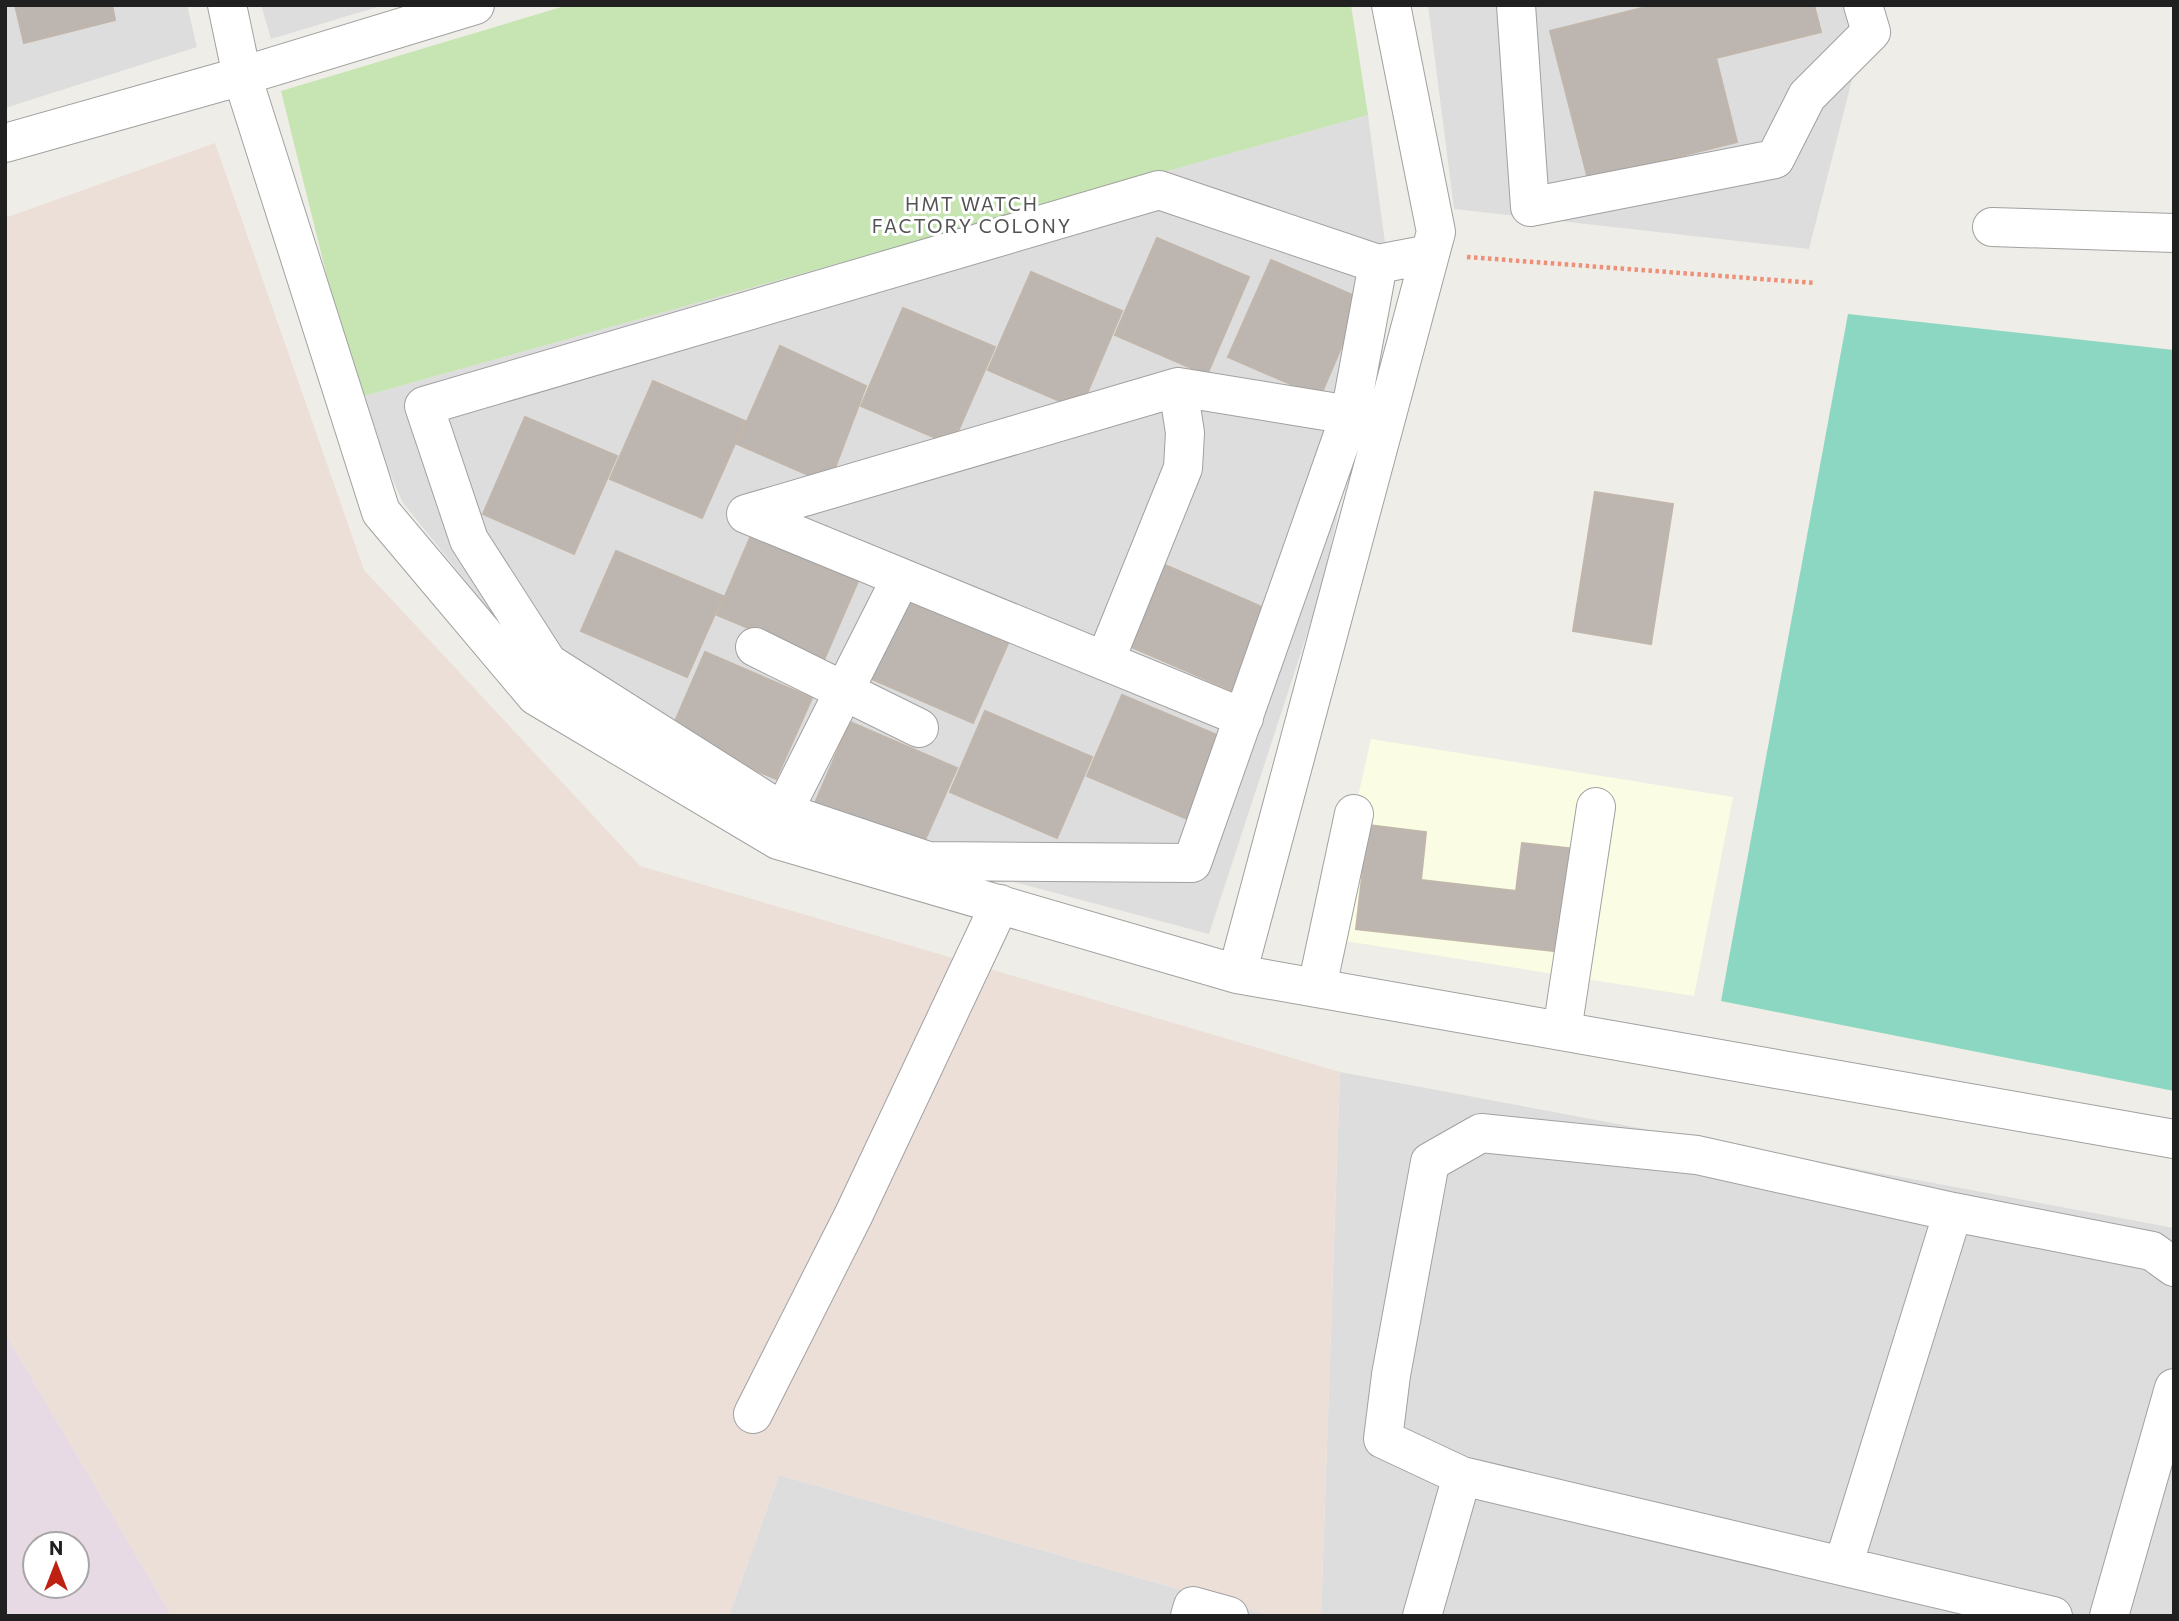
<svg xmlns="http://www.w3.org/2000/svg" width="2179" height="1621" font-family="Commissioner,sans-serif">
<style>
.residential{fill:#dedddd}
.industrial{fill:#e8dae4;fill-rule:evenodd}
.education{fill:#fafce3}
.military{fill:#ecdfd8}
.grass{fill:#c6e5b2}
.pitch{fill:#8cd7c1}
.building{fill:#bdb6b0;stroke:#c0b6ab;stroke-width:2}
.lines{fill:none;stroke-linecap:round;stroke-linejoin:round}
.minor-casing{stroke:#a1a1a1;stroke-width:40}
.path{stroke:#ee9079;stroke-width:4.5;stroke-dasharray:3.5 3.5;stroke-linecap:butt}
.minor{stroke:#fff;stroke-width:38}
.labels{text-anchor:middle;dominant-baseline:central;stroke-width:6;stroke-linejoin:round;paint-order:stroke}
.neighbourhood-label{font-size:19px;letter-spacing:2px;fill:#535353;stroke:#fff}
</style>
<rect width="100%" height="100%" fill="#efede7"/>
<path class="residential" d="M5 5H187L197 47 5 108Z
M261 5H384L271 39Z
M1428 5H1871L1809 249 1454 209Z
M1368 115 1389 273 1322 588 1209 934 781 820 548 683 403 503 357 398Z
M1340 1072 2174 1228V1616H1321Z
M779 1475 1273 1616H729Z"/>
<path class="industrial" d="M5 1333 172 1616H5ZM35 1544H77V1586H35Z"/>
<path class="education" d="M1371 739 1733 797 1694 996 1326 938Z"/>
<path class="military" d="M215 143 364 570 640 866 1340 1072 1321 1616H1273L779 1475 729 1616H172L5 1333V218Z"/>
<path class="grass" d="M568 5H1351L1368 115 357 398 281 91Z"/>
<path class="pitch" d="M1848 314 2174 350V1091L1721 1001Z"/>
<path class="building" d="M15 5H112L115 20 24 43Z
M1654 5H1814L1821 32 1716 58 1737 142 1588 179 1550 31Z
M1157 238 1249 277 1207 375 1115 335Z
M1271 260 1362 299 1320 397 1228 357Z
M1031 272 1122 311 1080 410 988 370Z
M903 308 995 347 952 445 861 406Z
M780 346 866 386 829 484 737 444Z
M653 381 745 421 702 518 610 479Z
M525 417 617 456 574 554 483 514Z
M1595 492 1673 504 1651 644 1573 631Z
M752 533 859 579 824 660 717 615Z
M616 551 723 596 687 677 581 631Z
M1165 565 1271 611 1235 692 1129 646Z
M902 596 1009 641 973 723 867 677Z
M705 652 812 698 776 779 670 733Z
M1122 695 1229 740 1194 822 1087 776Z
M985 711 1092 757 1057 838 950 792Z
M850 722 957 768 921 849 815 803Z
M1368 825 1426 832 1421 880 1516 891 1522 843 1575 849 1562 952 1356 929Z"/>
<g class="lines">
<defs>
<path id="minor" d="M227 5 242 76 381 512 536 696 778 840 1237 974 2174 1139
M1516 5 1530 207 1775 159 1807 96 1871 32 1863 5
M5 143 242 76 475 5
M1992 227 2174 233
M1378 264 1350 415 1192 863 928 861 783 812 548 663 469 540 424 406 1159 190 1378 264 1430 254
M755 647 919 728
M1105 661 1183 468 1185 433 1178 387
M1244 718 746 514 1178 387 1350 415
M783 812 901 578
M1237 974 1436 232 1391 5
M1317 987 1354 814
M1562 1031 1596 807
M753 1414 854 1214 1000 904
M1843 1566 1953 1212
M1190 1616 1193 1606 1229 1616
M1422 1616 1462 1476
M2053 1616 1462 1476 1383 1439 1391 1375 1430 1162 1481 1133 1697 1155 1953 1212 2152 1251 2174 1267
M2109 1616 2174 1388"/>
</defs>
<use href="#minor" class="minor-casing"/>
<path class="path" d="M1467 257 1815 283"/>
<use href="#minor" class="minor"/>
</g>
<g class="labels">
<g class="neighbourhood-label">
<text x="972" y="203">HMT WATCH<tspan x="972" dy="22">FACTORY COLONY</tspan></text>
</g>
</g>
<rect width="2179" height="1621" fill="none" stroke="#202020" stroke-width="14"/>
<g transform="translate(56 1565)"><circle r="33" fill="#ffffff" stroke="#a6a6a6" stroke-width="2"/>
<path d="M0-5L12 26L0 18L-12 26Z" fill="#be2111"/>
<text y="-10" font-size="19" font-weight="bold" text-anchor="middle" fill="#202020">N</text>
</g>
</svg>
